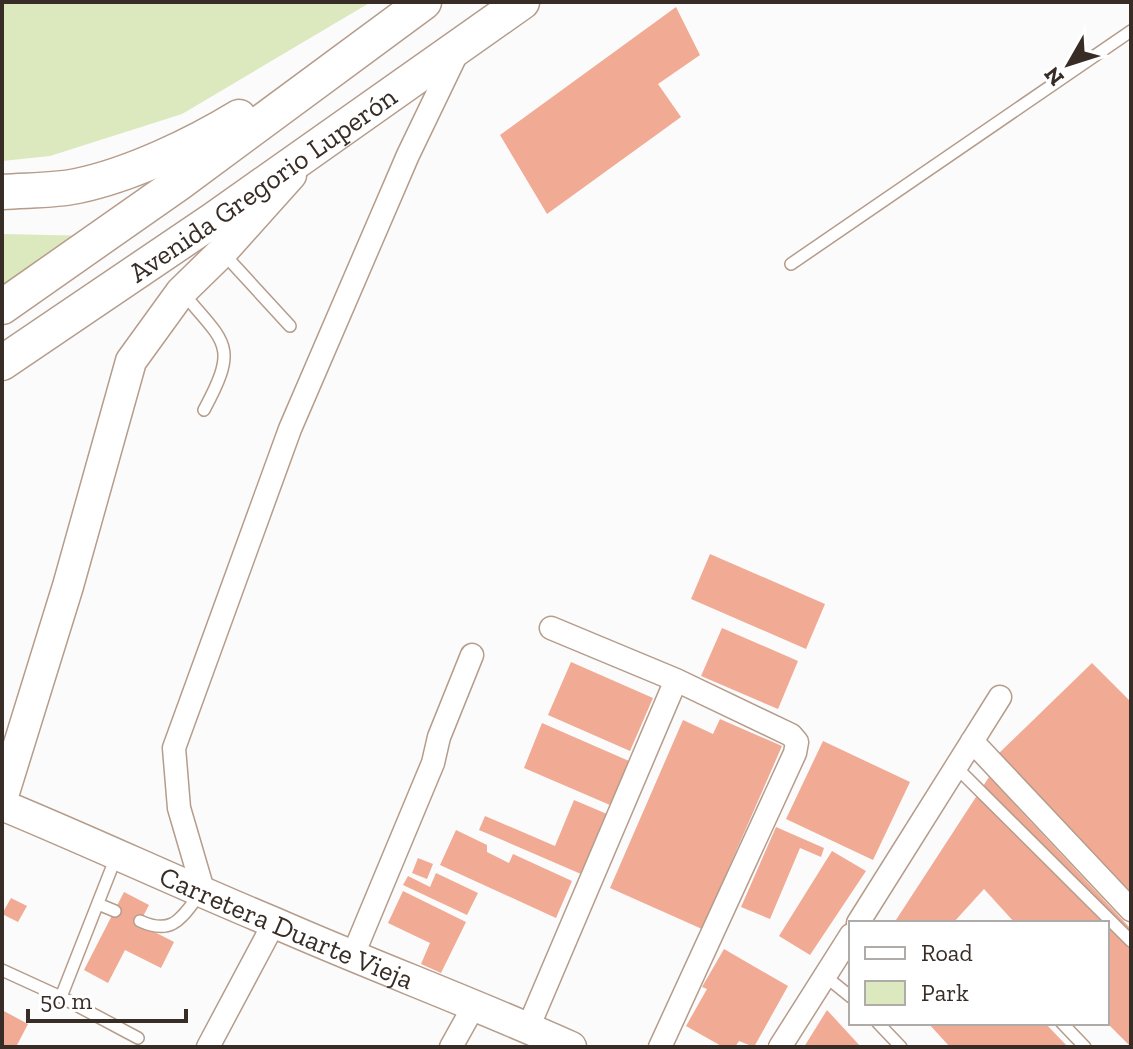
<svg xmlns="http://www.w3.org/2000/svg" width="1133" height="1049" font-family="'Zilla Slab',serif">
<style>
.green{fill:#dce8be}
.building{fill:#f1aa93}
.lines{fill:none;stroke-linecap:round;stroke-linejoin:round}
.lane-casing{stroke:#b59c8b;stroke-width:14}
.street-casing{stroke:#b59c8b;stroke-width:25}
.secondary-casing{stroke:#b59c8b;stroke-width:33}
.primary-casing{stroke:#b59c8b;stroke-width:37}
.lane{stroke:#fff;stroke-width:11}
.street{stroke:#fff;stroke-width:22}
.secondary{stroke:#fff;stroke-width:30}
.primary{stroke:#fff;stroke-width:34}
.labels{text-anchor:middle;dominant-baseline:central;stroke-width:6;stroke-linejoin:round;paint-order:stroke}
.street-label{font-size:28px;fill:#372d26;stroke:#fff}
</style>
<rect width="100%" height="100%" fill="#fbfbfb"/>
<path class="green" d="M2 2H371L182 114 50 156 2 161Z
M2 234 96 236 2 299Z"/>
<path class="building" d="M676 7 700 55 658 84 681 117 547 214 500 135Z
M710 554 825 604 806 649 691 599Z
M722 628 798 661 778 709 701 676Z
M571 662 653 698 630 751 548 715Z
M1092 663 1131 702V898L995 757Z
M720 719 782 746 702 929 610 888 683 720 713 734Z
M542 723 629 761 610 805 524 768Z
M823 741 910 782 873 860 786 819Z
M989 777 1131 929V1047L1107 1023V923H1015L984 889 953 923H894Z
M574 800 607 814 581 874 479 830 485 816 555 846Z
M776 827 824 848 821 857 800 848 770 919 741 907Z
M456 830 487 845V852L509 863 513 854 572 881 556 918 440 865Z
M832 851 866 871 810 955 779 936Z
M418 858 433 864 427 879 412 873Z
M436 873 478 893 467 915 403 885 408 876 430 887Z
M403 891 466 922 441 973 421 964 430 943 388 923Z
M124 892 149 905 139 924 174 942 161 968 125 950 108 983 84 970Z
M11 898 27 906 18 922 2 914Z
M724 949 788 986 754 1047 739 1041 735 1047H723L686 1026 707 989 702 987Z
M2 1010 28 1024 16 1047H2Z
M827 1010 861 1047H804Z
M928 1023H1045L1068 1047H950Z"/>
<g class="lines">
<defs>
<path id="lane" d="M223 253 290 326
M791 264 1131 31
M182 292C226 344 239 345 204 410
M956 767 1131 941
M98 904 115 911
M140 921C173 936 181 918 200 894
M2 970 61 997 116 857
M825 976 851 997
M61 997 138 1038
M878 1023 901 1047
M1062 1023 1085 1047"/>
<path id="street" d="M551 628 676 680 791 735 797 742 795 753 660 1047
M972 741 1131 910
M203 890 179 808 174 748 290 429 408 155 458 51
M858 923 1000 697
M353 955 433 763 439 737 472 655
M528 1028 676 680
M208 1047 274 923
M451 1047 475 1004
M780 1047 851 935"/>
<g id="secondary">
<path d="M2 799 68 586 131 361 181 292 222 252 291 175"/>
<path id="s1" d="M2 805C94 843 183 885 275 923 373 966 473 1003 571 1047"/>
</g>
<g id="primary">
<path d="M2 192C26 190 53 191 77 186 130 175 193 145 239 117"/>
<path d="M2 307 179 183 424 2"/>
<path id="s2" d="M2 363 213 220 522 2"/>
</g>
</defs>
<use href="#lane" class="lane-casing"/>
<use href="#street" class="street-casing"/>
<use href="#secondary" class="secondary-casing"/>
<use href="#primary" class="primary-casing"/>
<use href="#lane" class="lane"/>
<use href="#street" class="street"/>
<use href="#secondary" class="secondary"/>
<use href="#primary" class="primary"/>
</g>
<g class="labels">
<g class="street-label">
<text stroke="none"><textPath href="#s2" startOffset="316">Avenida Gregorio Luperón</textPath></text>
<text stroke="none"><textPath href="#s1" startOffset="310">Carretera Duarte Vieja</textPath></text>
</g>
</g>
<rect width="1133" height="1049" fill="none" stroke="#372d26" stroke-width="8"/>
<rect x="849" y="921" width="260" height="104" fill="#ffffff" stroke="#afaba8" stroke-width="2"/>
<rect x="865" y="947" width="40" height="12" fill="#ffffff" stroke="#afaba8" stroke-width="2"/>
<text x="921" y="961" font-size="24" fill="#372d26">Road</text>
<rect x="865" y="981" width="40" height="24" fill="#dce8be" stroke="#afaba8" stroke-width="2"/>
<text x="921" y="1001" font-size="24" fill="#372d26">Park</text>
<g transform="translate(1069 64) rotate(231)" stroke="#ffffff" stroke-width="6" paint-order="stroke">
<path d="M0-6L14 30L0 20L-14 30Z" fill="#372d26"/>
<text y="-12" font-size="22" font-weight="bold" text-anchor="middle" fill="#372d26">N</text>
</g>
<path d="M28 1009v12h158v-12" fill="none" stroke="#372d26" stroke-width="4"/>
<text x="40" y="1009" font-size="24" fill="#372d26" stroke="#ffffff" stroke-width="6" paint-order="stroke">50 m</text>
</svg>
